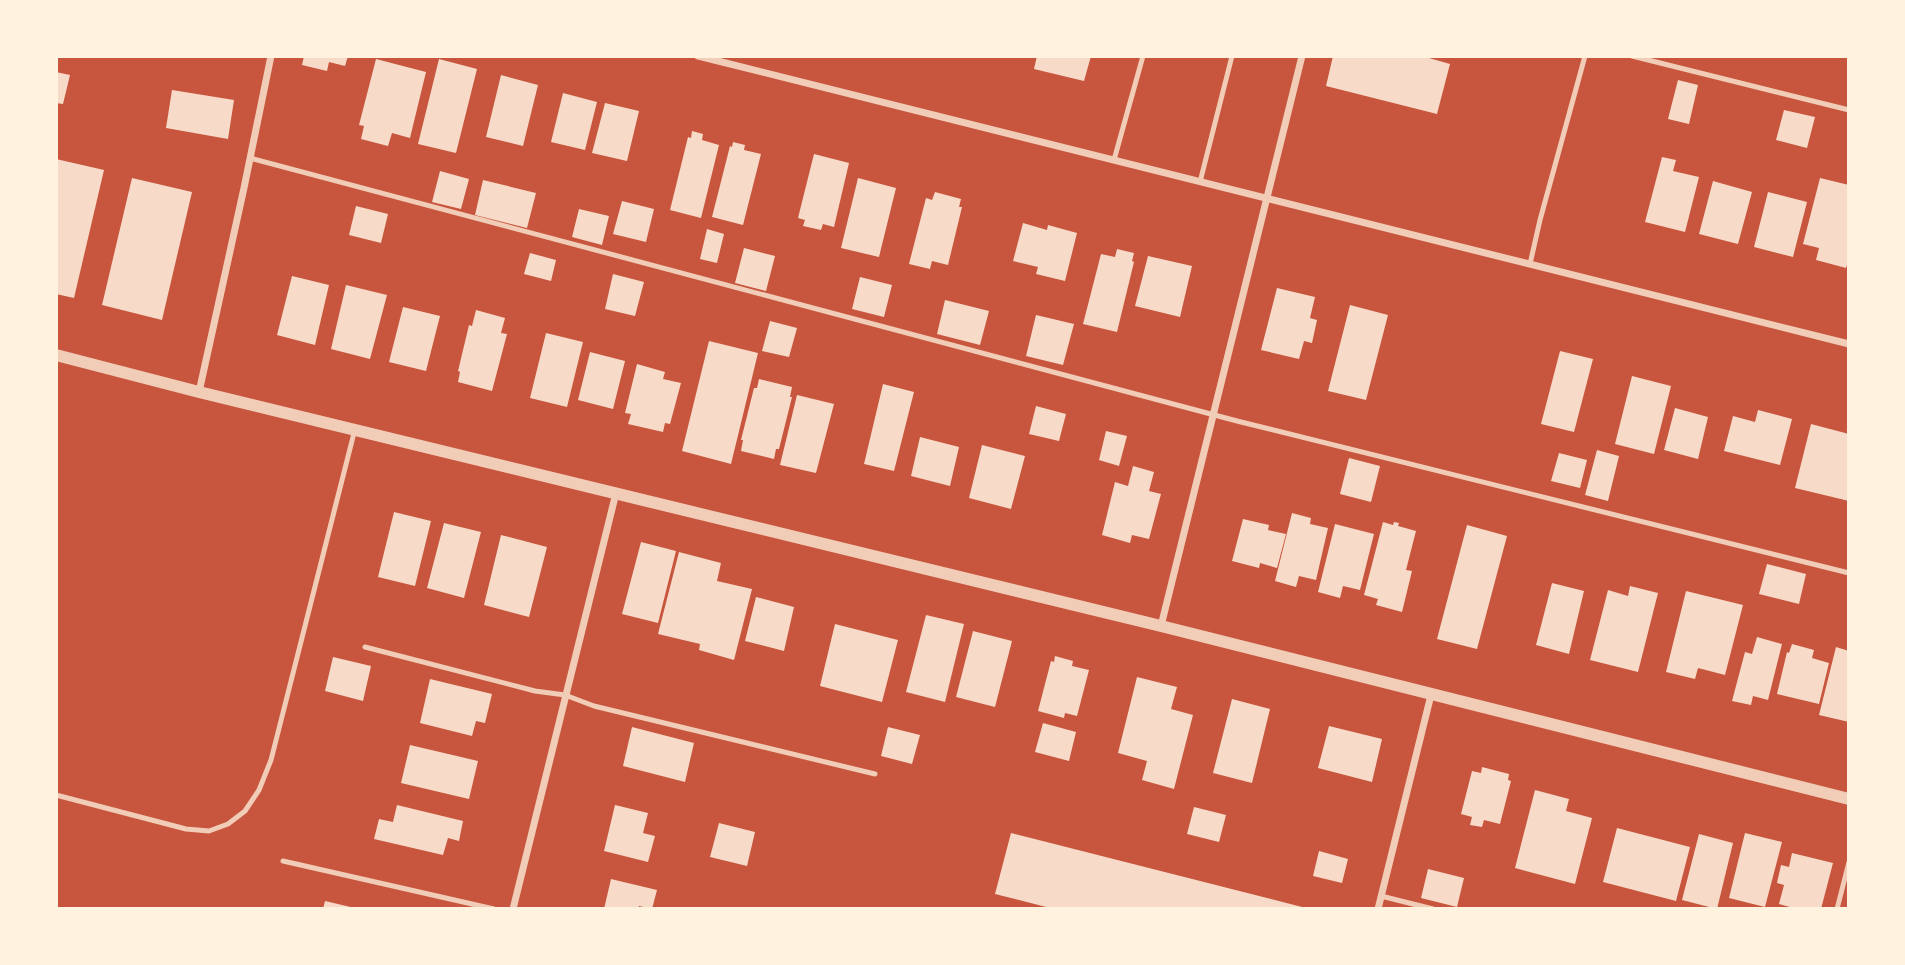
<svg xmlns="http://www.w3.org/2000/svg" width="1905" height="965" font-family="Quicksand,sans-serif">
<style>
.building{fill:#f7dbc8}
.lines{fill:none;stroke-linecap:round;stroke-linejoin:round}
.service{stroke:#f1ccb7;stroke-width:5}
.minor{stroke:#f1ccb7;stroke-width:7}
.tertiary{stroke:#f1ccb7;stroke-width:12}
</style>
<rect width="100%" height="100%" fill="#c8553d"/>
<path class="building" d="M304 56H348L345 66 329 62 327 71 302 65Z
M1037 56H1091L1084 81 1034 69Z
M1333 56H1422L1450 64 1437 114 1326 86Z
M376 59 426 72 410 138 392 133 388 146 361 139 364 126 359 125Z
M439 59 477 69 456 153 418 144Z
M56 72 70 75 63 104 56 103Z
M501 75 538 85 523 146 486 137Z
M1678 80 1698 85 1689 124 1668 119Z
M172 90 234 100 228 139 166 128Z
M563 93 597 102 585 150 551 142Z
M605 103 639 111 627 161 592 153Z
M1784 110 1815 117 1807 148 1776 140Z
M692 131 703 134 702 140 719 145 701 218 670 210 688 137 691 138Z
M733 142 745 145 744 150 761 154 743 225 712 217 730 146 732 147Z
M814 154 849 163 834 227 823 224 821 230 803 226 805 220 798 218Z
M1662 157 1676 160 1673 171 1699 177 1685 232 1645 222Z
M56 159 104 170 74 298 56 294Z
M440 171 469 179 461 209 432 202Z
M132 178 192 192 162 320 102 305Z
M858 178 896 188 879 257 841 248Z
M1820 178 1849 185V258L1846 268 1816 260 1819 248 1803 244Z
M483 180 536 193 527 228 475 215Z
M1713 181 1752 192 1738 244 1699 234Z
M935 192 961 199 959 207H962L948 265 932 261 930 269 909 264 926 198 932 200Z
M1768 192 1807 202 1793 257 1754 247Z
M622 201 654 209 646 242 613 234Z
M356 206 388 214 381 243 349 235Z
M579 209 609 216 602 245 572 237Z
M1023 223 1047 230 1048 225 1077 233 1065 281 1036 274 1038 267 1013 261Z
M707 229 724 234 717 263 700 259Z
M744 248 775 256 766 291 735 283Z
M1117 249 1134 253 1132 261 1134 262 1117 332 1083 324 1101 254 1115 257Z
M530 253 556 260 551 281 524 274Z
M1148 256 1192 266 1180 317 1135 306Z
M613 274 644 282 635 316 605 309Z
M292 276 329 285 315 345 277 335Z
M860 277 892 285 884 317 852 309Z
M346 285 387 295 370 359 331 349Z
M1277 288 1315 297 1310 318 1317 320 1312 343 1304 341 1299 359 1261 350Z
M945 300 989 311 980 345 937 334Z
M1350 305 1388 315 1366 400 1328 391Z
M403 307 440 316 426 371 389 362Z
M476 310 505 318 501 333 507 334 492 391 458 382 460 372 458 371 469 325 472 326Z
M1036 315 1074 324 1063 365 1026 356Z
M770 321 797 328 789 357 762 351Z
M546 333 583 342 567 407 530 398Z
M709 341 758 353 731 464 682 451Z
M1560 351 1593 359 1574 432 1541 424Z
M590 352 625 361 613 409 578 400Z
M637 364 665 372 663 379 681 383 670 424 665 423 663 432 628 424 631 414 625 413Z
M1632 376 1671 386 1654 454 1615 444Z
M759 379 792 387 790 397H792L779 449H776L774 459 741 451 743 440H741L754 388H757Z
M883 384 914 392 894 471 864 464Z
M797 395 834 404 816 473 780 465Z
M1036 406 1066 414 1059 441 1029 434Z
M1675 408 1708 417 1698 459 1664 450Z
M1758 410 1792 419 1780 465 1724 451 1733 416 1755 422Z
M1811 424 1849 434V501L1795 488Z
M1106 431 1127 436 1119 466 1099 460Z
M920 437 959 447 950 486 911 476Z
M982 445 1025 456 1011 509 969 498Z
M1597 450 1619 456 1608 501 1585 495Z
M1559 453 1587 460 1580 488 1551 481Z
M1349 458 1380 466 1371 502 1340 494Z
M1133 466 1154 472 1149 491 1161 494 1149 539 1132 535 1130 543 1102 535 1115 482 1128 486Z
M394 512 431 521 415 586 378 577Z
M1292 513 1311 518 1310 524 1328 528 1316 580 1299 576 1296 587 1275 581Z
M1243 519 1269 525 1268 530 1286 534 1277 568 1260 563 1259 568 1232 561Z
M1383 522 1393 525 1394 522 1399 523 1398 526 1416 531 1406 570 1412 571 1402 612 1376 605 1378 599 1364 595Z
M444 523 481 532 464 598 427 588Z
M1335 524 1374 534 1360 590 1343 586 1340 598 1318 592Z
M1467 525 1507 536 1477 649 1437 639Z
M501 535 547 547 529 617 484 605Z
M641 542 676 551 658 623 622 614Z
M679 552 721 563 717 581 752 589 734 660 699 650 700 644 658 634Z
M1767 564 1806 574 1799 604 1759 594Z
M1552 583 1584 591 1569 654 1536 645Z
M1630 586 1658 593 1638 672 1590 660 1608 590 1628 596Z
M1686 591 1743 605 1725 675 1698 668 1695 679 1666 672Z
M756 597 794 607 784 651 745 641Z
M926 615 964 624 945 702 906 692Z
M835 624 898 640 882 702 820 686Z
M973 631 1012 641 995 707 956 697Z
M1757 637 1782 644 1768 700 1753 696 1751 705 1732 701 1745 652 1752 654Z
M1792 644 1814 650 1812 658 1829 663 1819 704 1777 694 1787 652 1789 653Z
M1836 647 1849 651V722L1819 715Z
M1055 656 1073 661 1072 666 1089 670 1077 716 1065 713 1064 718 1038 711 1051 661 1054 662Z
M333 657 371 666 363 701 325 691Z
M1137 677 1177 687 1171 709 1193 715 1174 789 1142 780 1147 761 1118 753Z
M430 679 492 694 485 723 476 721 472 736 420 723Z
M1232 699 1270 709 1252 783 1213 773Z
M1043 723 1076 732 1069 761 1035 752Z
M1329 726 1382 739 1372 782 1318 768Z
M632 727 694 743 685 782 623 766Z
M888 727 920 735 912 764 881 756Z
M410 745 478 761 469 799 401 783Z
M1482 767 1509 774 1508 780 1511 781 1500 824 1484 820 1482 827 1470 825 1472 817 1461 814 1472 771 1481 773Z
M1535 790 1569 799 1566 811 1592 818 1575 884 1515 868Z
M397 805 463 821 459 841 448 838 443 855 374 839 379 819 393 822Z
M615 805 648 813 643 833 655 836 648 862 604 851Z
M1194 807 1226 815 1219 842 1187 834Z
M719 823 755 832 747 866 710 857Z
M1617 828 1690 847 1676 901 1603 882Z
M1011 833 1306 908V909H1054L995 894Z
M1745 833 1782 842 1765 907 1729 898Z
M1699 834 1733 843 1717 909 1682 900Z
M1319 851 1348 859 1342 883 1313 876Z
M1792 853 1833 863 1821 909H1797L1779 904 1784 885 1777 883 1781 865 1789 867Z
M1428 869 1464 878 1457 907 1421 898Z
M611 879 657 890 652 909 639 906 638 909H604Z
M325 901 355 908V909H323Z"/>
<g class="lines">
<path class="service" d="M1632 56 1849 110
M250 158 1237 421 1849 573
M1114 160 1143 56
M1200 182 1232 56
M1530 264 1540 220 1585 56
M365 647 535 691 565 695 594 706 875 774
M56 795 186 829 209 831 228 824 245 811 259 790 271 760 355 429
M283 861 494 909
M1381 896 1433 909
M1837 909 1849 862"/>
<path class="minor" d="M698 56 1849 344
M199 392 244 188 271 56
M1161 626 1302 56
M513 909 616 493
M1378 909 1431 695"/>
<path class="tertiary" d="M56 355 199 392 1161 626 1849 799"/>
</g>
<rect width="1905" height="965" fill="none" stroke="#fff3e0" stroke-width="116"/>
</svg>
